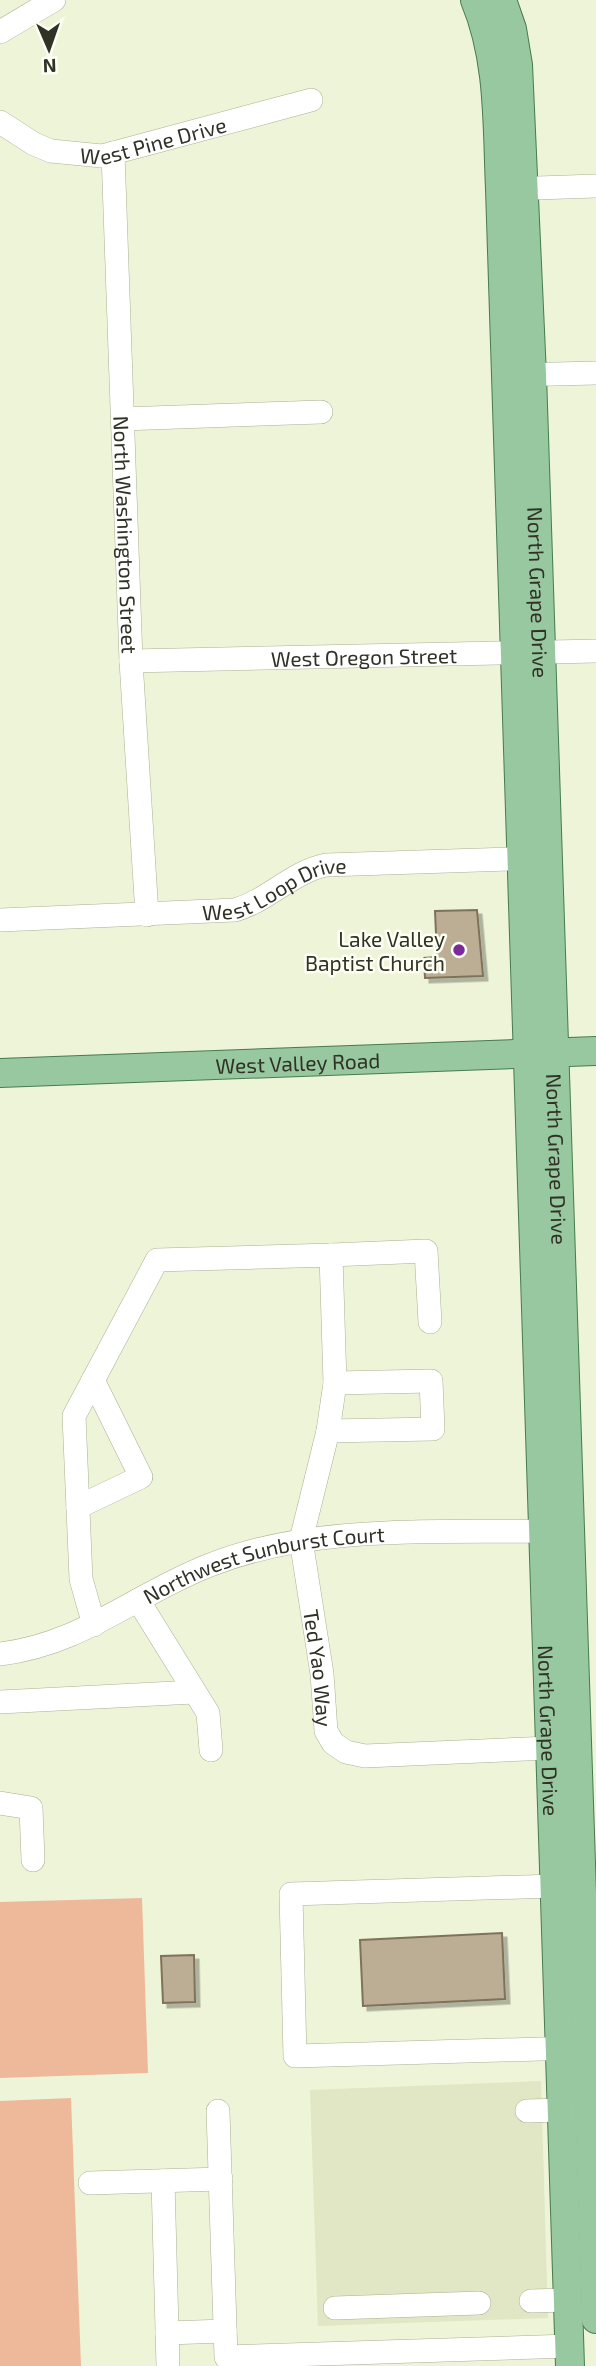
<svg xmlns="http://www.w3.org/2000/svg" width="596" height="2366" font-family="'Exo 2',sans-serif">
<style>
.built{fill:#e1e7c4}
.green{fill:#eeb99a}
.building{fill:#bbae95;stroke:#7f725a;stroke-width:2;filter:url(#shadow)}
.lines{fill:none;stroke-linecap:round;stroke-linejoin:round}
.minor-casing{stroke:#abb094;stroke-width:24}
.major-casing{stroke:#477b4d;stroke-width:30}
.minor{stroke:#fff;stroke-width:23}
.major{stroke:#98c8a0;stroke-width:28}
.poi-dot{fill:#7b2a9a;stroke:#fdfff3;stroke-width:2.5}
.labels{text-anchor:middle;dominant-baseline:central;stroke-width:5;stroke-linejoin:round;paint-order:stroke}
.street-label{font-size:21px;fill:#303227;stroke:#fdfff3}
.poi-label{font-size:21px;fill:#303227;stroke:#fdfff3;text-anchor:end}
</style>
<defs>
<filter id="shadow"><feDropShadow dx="4.5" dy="4.5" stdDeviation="0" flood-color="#0004"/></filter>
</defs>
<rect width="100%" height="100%" fill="#eef4d7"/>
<path class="built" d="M541 2081 548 2318 318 2326 310 2090Z"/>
<path class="green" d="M142 1898 148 2073 0 2078V1902Z
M71 2098 81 2366H0V2101Z"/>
<path class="building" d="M477 910 483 976 425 978 424 958 437 957 435 911Z
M502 1933 505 1999 363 2006 360 1940Z
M194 1955 195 2002 163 2003 161 1956Z"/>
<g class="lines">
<defs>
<g id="minor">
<path d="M0 32 54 0"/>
<path id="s1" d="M0 122 34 144 51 151 102 156 311 100"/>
<path id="s2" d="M113 153 131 661 147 915"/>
<path d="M506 189 596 186"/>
<path d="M515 375 596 373"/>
<path d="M122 419 321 412"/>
<path id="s3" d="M131 661 596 651"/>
<path id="s4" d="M0 920 235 910C269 900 292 872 326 865L537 858"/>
<path d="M331 1255 426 1251 430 1322"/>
<path d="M328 1431 433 1429 431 1381 335 1383"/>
<path d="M78 1507 141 1477 93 1380"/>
<path d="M138 1600 208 1713 211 1750"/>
<path id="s5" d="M94 1625 81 1579 74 1416 157 1260 331 1255 335 1383 328 1431 301 1540 322 1674 326 1731 333 1743 346 1752 365 1756 550 1748"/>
<path id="s6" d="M0 1654C83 1644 135 1594 210 1565 314 1524 433 1533 543 1531"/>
<path d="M0 1702 194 1692"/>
<path d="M0 1803 31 1808 33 1860"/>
<path d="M569 1891 554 1886 291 1894 295 2056 575 2048"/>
<path d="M218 2111 226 2357 569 2346"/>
<path d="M527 2111 562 2110"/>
<path d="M163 2181 168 2366"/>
<path d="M90 2183 221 2179"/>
<path d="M531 2301 568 2300"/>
<path d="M335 2308 479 2303"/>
<path d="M167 2333 225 2331"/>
</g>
<g id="major">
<path id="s7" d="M475 0C500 60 497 124 500 189L570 2366"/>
<path id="s8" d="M502 0 512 29 518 65 532 375 596 2319"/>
<path id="s9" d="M0 1073 596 1051"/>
</g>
</defs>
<use href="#minor" class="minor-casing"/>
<use href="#major" class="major-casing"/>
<use href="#minor" class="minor"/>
<use href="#major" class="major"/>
</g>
<circle class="poi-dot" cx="459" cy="950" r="7"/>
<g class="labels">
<g class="street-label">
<text stroke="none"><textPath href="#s1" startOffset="163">West Pine Drive</textPath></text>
<text stroke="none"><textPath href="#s2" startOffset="382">North Washington Street</textPath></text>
<text stroke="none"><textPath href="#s8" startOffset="595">North Grape Drive</textPath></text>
<text stroke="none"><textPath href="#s3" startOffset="233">West Oregon Street</textPath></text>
<text stroke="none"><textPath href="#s4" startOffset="280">West Loop Drive</textPath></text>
<text stroke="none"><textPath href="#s9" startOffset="298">West Valley Road</textPath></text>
<text stroke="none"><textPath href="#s8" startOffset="1162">North Grape Drive</textPath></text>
<text stroke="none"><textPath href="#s6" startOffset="282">Northwest Sunburst Court</textPath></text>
<text stroke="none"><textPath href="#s5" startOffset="980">Ted Yao Way</textPath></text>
<text stroke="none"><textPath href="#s7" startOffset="1734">North Grape Drive</textPath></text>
</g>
<g class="poi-label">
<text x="445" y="938">Lake Valley<tspan x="445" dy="24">Baptist Church</tspan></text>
</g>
</g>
<g transform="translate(49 49) rotate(178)" stroke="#fdfff3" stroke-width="5" paint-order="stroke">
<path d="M0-5L12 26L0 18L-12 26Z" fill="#303227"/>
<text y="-10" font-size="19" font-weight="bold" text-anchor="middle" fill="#303227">N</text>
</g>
</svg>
